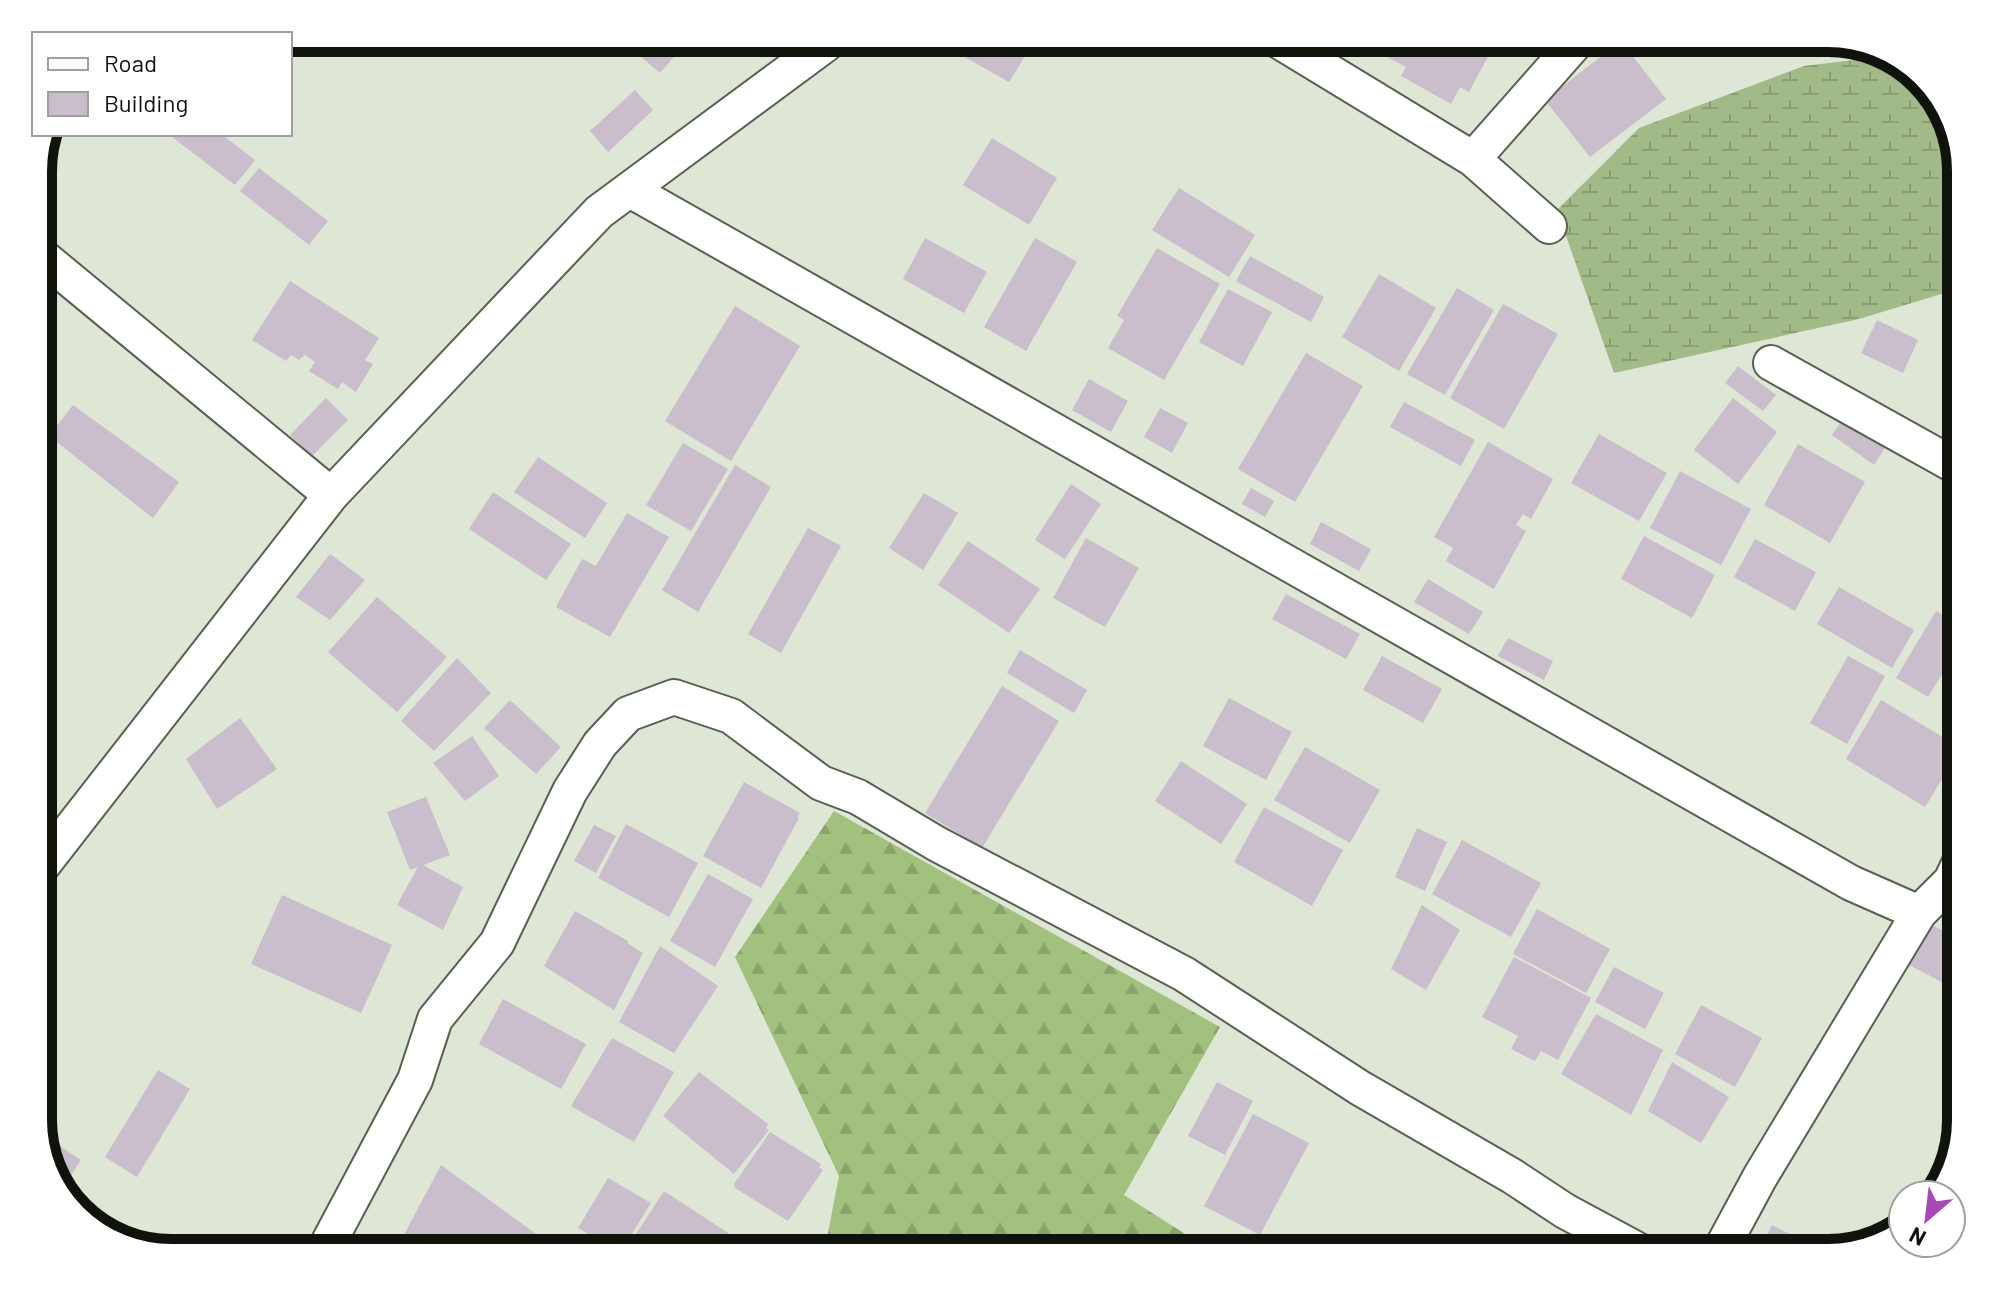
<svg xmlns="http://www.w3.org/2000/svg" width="1999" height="1291" font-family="Barlow,sans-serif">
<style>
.forest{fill:url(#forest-firs)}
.wetland{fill:url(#wetland-marsh)}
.building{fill:#cabdcc}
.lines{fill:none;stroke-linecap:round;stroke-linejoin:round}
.street-casing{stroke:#596051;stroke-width:38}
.street{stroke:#fff;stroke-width:34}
.rim{fill:none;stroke:#10120c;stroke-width:10}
</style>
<defs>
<pattern id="forest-firs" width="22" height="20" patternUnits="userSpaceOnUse" patternTransform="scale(2)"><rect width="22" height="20" fill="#a2c17e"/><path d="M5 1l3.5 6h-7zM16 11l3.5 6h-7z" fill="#8aa56c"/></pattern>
<pattern id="wetland-marsh" width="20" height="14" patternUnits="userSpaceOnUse" patternTransform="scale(2)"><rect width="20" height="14" fill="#a2ba87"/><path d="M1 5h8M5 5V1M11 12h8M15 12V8" fill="none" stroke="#8a9f73"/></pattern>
</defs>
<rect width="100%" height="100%" fill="#dee6d5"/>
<path class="forest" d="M834 811 1220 1027 1124 1195 1215 1253H824L839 1176 735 957Z"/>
<path class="wetland" d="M1887 56 1902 60 1943 105 1961 162V288L1859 319 1614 373 1557 210 1639 128 1804 66Z"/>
<path class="building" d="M1497 40 1469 92 1460 87 1451 104 1401 76 1406 67 1376 51 1382 41Z
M1621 41 1666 99 1590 157 1548 104 1554 93Z
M968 43H1033L1009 82 961 55Z
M627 45H700L693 52 684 45 660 73Z
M635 90 653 110 608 152 590 131Z
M168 134H221L255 160 235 185Z
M992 138 1057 178 1029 225 963 185Z
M259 168 328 221 309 245 240 191Z
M1179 188 1255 235 1229 277 1152 230Z
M925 238 987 272 964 313 903 279Z
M1035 238 1077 262 1026 351 984 327Z
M1157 248 1220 284 1164 380 1108 348 1124 320 1117 316Z
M1250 256 1324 297 1311 322 1236 281Z
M1379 274 1436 308 1399 371 1342 337Z
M290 281 379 338 365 360 373 364 356 392 342 382 338 389 309 371 315 362 305 355 299 360 291 355 286 361 252 340Z
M38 285 52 298 38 313Z
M1457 288 1494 310 1445 395 1407 374Z
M1228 289 1272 312 1243 366 1199 342Z
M1503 304 1558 334 1504 429 1450 398Z
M735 306 800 346 731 461 665 421Z
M38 318 56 342 38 358Z
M1877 320 1918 340 1903 373 1861 353Z
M1306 353 1363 386 1295 502 1238 469Z
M1738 366 1776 395 1763 411 1725 383Z
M1089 379 1128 401 1111 432 1072 410Z
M326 398 348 420 312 456 290 435Z
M1733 398 1777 432 1738 484 1694 450Z
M1404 402 1475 440 1461 466 1390 427Z
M73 405 179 482 153 518 49 436Z
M1160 408 1188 423 1172 453 1144 437Z
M1843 419 1885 448 1874 465 1832 435Z
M1599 434 1667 473 1639 521 1571 483Z
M1488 442 1553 479 1531 519 1523 514 1516 525 1526 531 1494 589 1446 561 1453 548 1434 537Z
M683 443 728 469 691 531 646 505Z
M1798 444 1865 482 1830 543 1764 505Z
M538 457 607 503 585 538 514 492Z
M735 465 771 487 698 612 662 590Z
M1680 471 1751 509 1721 565 1650 528Z
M1071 484 1101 504 1065 559 1035 540Z
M1251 488 1274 501 1265 517 1242 504Z
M493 492 571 544 546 580 469 529Z
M924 493 958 513 923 570 889 548Z
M627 513 669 537 610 637 556 607 582 559 596 566Z
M1321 522 1371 549 1359 571 1310 544Z
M808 528 841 546 781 653 748 634Z
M1644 536 1715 575 1692 618 1621 579Z
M1086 538 1139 568 1105 627 1053 598Z
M1755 539 1816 572 1795 611 1734 577Z
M968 541 1040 589 1009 633 938 585Z
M330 554 365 580 330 620 296 597Z
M1961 566V596L1949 590Z
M1428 579 1483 612 1469 634 1414 602Z
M1839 587 1914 630 1892 668 1817 624Z
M1286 594 1360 634 1346 659 1272 619Z
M377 597 447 657 397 712 328 652Z
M1936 611 1961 626V643L1928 697 1896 678Z
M1508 638 1553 661 1544 680 1498 656Z
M1020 650 1087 690 1074 713 1007 673Z
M1382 656 1442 689 1423 723 1363 690Z
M1848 656 1885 676 1847 744 1810 723Z
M457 658 491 693 434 751 401 721Z
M1002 686 1059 721 982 848 925 813Z
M1229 698 1292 732 1266 780 1203 746Z
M510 700 561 747 536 774 484 728Z
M1881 700 1961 748 1925 807 1846 759Z
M240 718 277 769 217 809 186 759Z
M472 736 499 776 465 801 433 763Z
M1305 747 1380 790 1350 843 1274 800Z
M1181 761 1247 804 1221 844 1155 801Z
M744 782 800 813 797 817 799 818 761 888 703 856Z
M426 797 450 855 423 865 463 887 443 930 397 905 418 867 410 870 387 812Z
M1264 807 1343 850 1312 906 1234 862Z
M626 824 698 863 669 917 598 878Z
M594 825 616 836 596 873 574 861Z
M1417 828 1447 842 1425 891 1395 877Z
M1462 840 1541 883 1511 937 1432 894Z
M708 874 753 899 715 967 670 941Z
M282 895 392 945 361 1013 251 964Z
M1422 905 1460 930 1426 990 1391 969Z
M1537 909 1610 949 1586 993 1513 954Z
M575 911 628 941 627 943 643 953 614 1010 544 966Z
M1932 925 1961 940V950L1944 983 1909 965Z
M660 946 718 986 674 1053 619 1022Z
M1514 957 1591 998 1558 1060 1541 1051 1535 1061 1511 1049 1518 1036 1482 1017Z
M1614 967 1664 993 1645 1029 1595 1002Z
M503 999 586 1044 561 1089 479 1044Z
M1701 1005 1762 1038 1735 1087 1675 1054Z
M1596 1014 1663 1050 1631 1115 1561 1074Z
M612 1038 674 1072 634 1142 571 1106Z
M1672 1062 1729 1097 1701 1143 1648 1111Z
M158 1070 190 1089 137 1177 105 1157Z
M699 1072 768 1124 766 1128 769 1130 734 1174 663 1116Z
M1217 1082 1253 1101 1225 1155 1188 1136Z
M1253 1114 1309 1143 1260 1235 1204 1206Z
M770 1132 821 1164 819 1167 823 1170 788 1221 735 1188 734 1184Z
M40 1133 81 1160 60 1192 56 1187Z
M441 1165 543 1239 535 1253H411L398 1246Z
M608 1178 651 1203 620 1253 578 1228Z
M664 1191 754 1250 752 1253H635L627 1248Z
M74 1201 153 1246 152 1248 97 1231 72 1204Z
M1772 1225 1826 1253H1757Z"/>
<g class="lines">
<defs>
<path id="street" d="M1279 41 1473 159 1549 226
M1473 159 1579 39
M630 190 1851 883 1919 913
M38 253 331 495
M1771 363 1961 469
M38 871 331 495 599 212 826 44
M323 1253 415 1080 435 1019 497 943 570 791 600 744 628 714 674 697 731 716 821 783 858 797 937 844 1184 974 1360 1088 1512 1176 1565 1211 1643 1253
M1719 1253 1760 1177 1919 913 1951 881 1961 860"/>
</defs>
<use href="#street" class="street-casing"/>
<use href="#street" class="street"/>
</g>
<path d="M0 0H1999V1291H0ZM171 52H1828A119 119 0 0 1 1947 171V1120A119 119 0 0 1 1828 1239H171A119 119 0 0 1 52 1120V171A119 119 0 0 1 171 52Z" fill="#fff" fill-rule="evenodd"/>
<path class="rim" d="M171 52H1828A119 119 0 0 1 1947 171V1120A119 119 0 0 1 1828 1239H171A119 119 0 0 1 52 1120V171A119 119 0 0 1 171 52Z"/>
<rect x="32" y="32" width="260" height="104" fill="#ffffff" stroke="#9fa09e" stroke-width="2"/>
<rect x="48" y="58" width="40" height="12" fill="#ffffff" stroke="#9fa09e" stroke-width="2"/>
<text x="104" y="72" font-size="24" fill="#10120c">Road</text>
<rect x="48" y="92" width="40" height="24" fill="#cabdcc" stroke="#9fa09e" stroke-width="2"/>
<text x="104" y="112" font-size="24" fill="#10120c">Building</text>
<g transform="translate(1927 1219) rotate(208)"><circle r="38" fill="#ffffff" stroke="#9fa09e" stroke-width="2"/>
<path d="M0-6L14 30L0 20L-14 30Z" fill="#a649b4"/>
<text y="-12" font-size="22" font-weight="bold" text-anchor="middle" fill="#10120c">N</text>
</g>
</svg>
